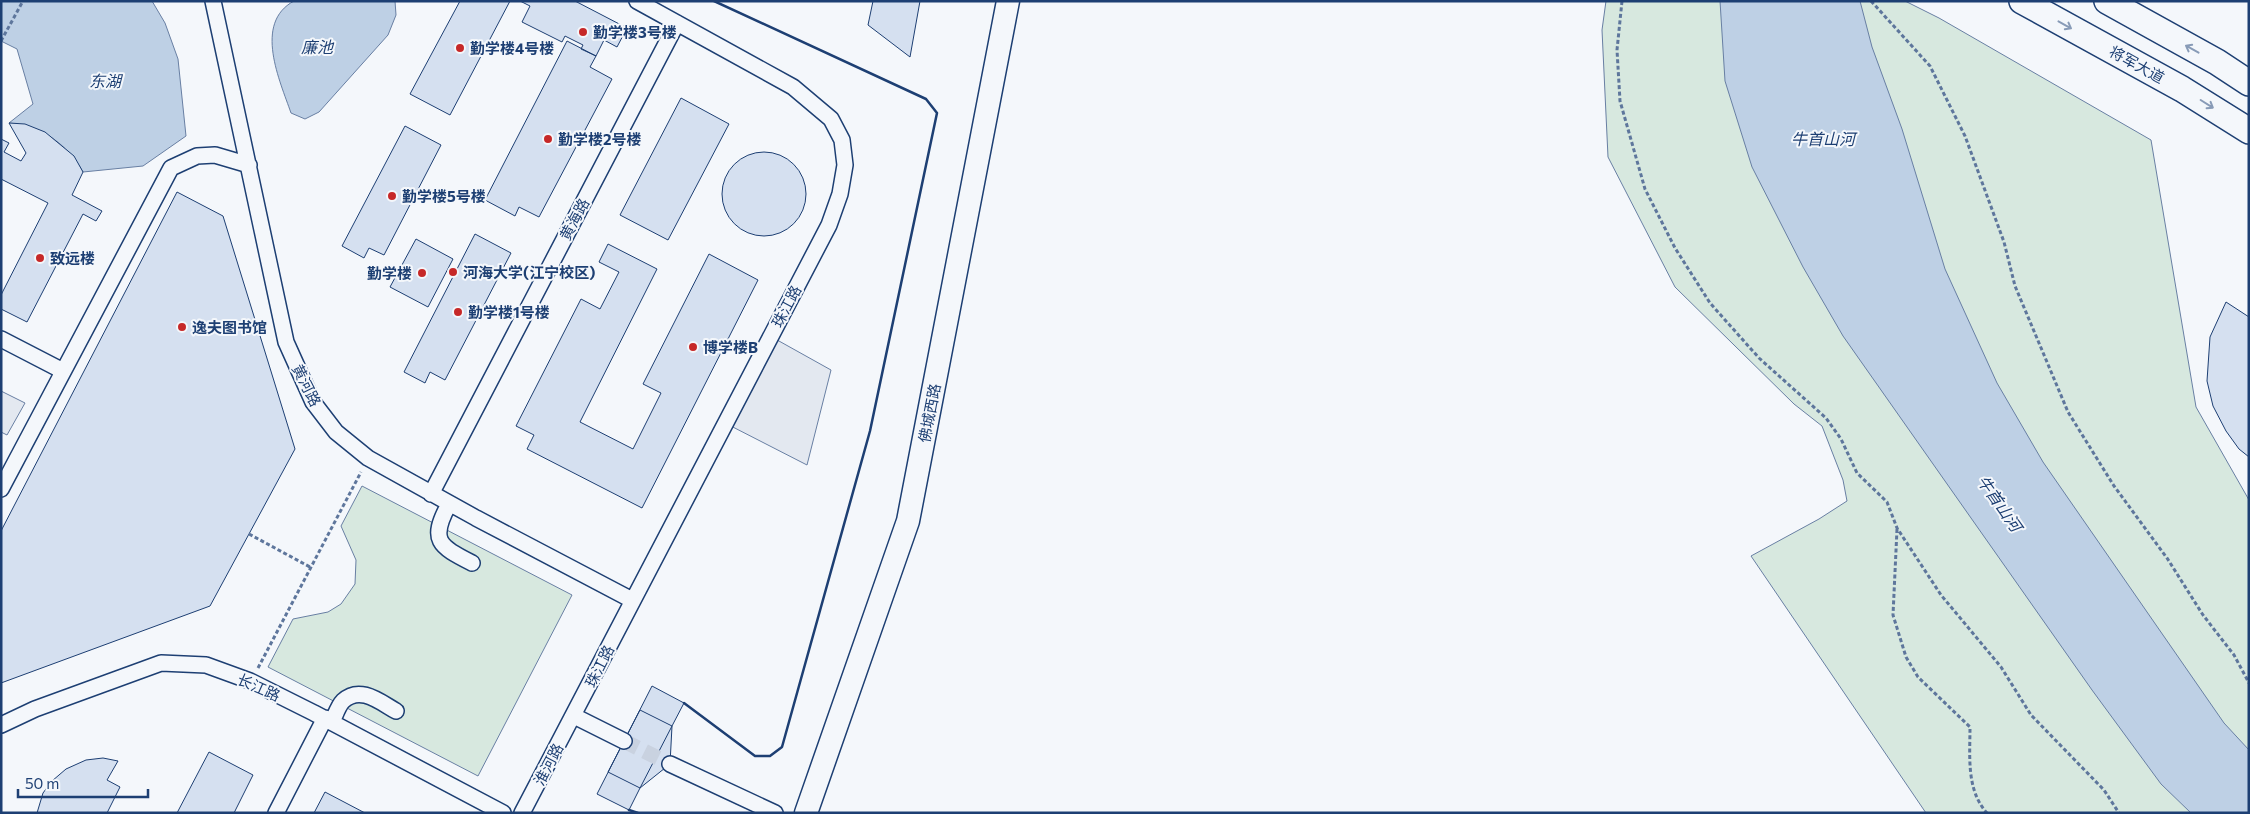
<svg xmlns="http://www.w3.org/2000/svg" width="2250" height="814" font-family="Commissioner,'Noto Sans SC',sans-serif">
<style>
.green{fill:#d7e8df;stroke:#687fa3}
.parking{fill:#e3e8f0;stroke:#687fa3}
.water{fill:#bed0e5;stroke:#687fa3}
.building{fill:#d5e0f0;stroke:#1d3f73}
.lines{fill:none;stroke-linecap:round;stroke-linejoin:round}
.street-tunnel{stroke:#c9d2e0;stroke-width:15;stroke-dasharray:15 8;stroke-linecap:butt}
.street-casing{stroke:#1d3f73;stroke-width:18}
.secondary-casing{stroke:#1d3f73;stroke-width:25}
.primary-casing{stroke:#1d3f73;stroke-width:28}
.path{stroke:#5e769c;stroke-width:3;stroke-dasharray:4 2.5;stroke-linecap:butt}
.street{stroke:#f4f7fb;stroke-width:15}
.secondary{stroke:#f4f7fb;stroke-width:22}
.primary{stroke:#f4f7fb;stroke-width:25}
.wall{stroke:#1d3f73;stroke-width:2.5}
.oneway{stroke:#889bb7}
.poi-dot{fill:#c62828;stroke:#f4f7fb;stroke-width:2}
.labels{text-anchor:middle;dominant-baseline:central;stroke-width:4;stroke-linejoin:round;paint-order:stroke}
.poi-label{font-size:15px;font-weight:bold;fill:#1d3f73;stroke:#f4f7fb;text-anchor:start}
.street-label{font-size:15px;fill:#1d3f73;stroke:#f4f7fb}
.water-label{font-size:16px;font-style:italic;fill:#1d3f73;stroke:#f4f7fb}
</style>
<rect width="100%" height="100%" fill="#f4f7fb"/>
<path class="green" d="M1606 1H1905L1939 18 2151 140 2196 407 2249 500V813H1926L1751 556 1819 519 1847 501 1843 480 1822 426 1794 404 1675 287 1608 157 1602 30Z
M362 486 572 595 478 776 268 667 293 619 328 612 341 604 355 584 356 560 341 526Z"/>
<path class="parking" d="M770 336 831 370 807 465 725 423Z
M1 391 25 403 7 435 1 432Z"/>
<path class="water" d="M1 1H152L165 23 178 59 186 136 143 166 83 172C67 144 42 126 9 123L33 104 17 49 1 41Z
M294 1H395L396 15 388 35 319 112 305 119 291 113C280 81 253 23 294 1Z
M1720 1H1860L1872 47 1902 129 1945 269 1997 383 2043 462 2224 723 2249 750V813H2191L2161 784 2092 690 1843 336 1803 267 1752 167 1725 81Z"/>
<path class="building" d="M460 1H510L450 115 410 94Z
M520 1H575L627 28 617 47 604 40 596 56 581 49 583 45 565 36 562 42 522 22 530 6Z
M873 1H920L910 57 868 25Z
M567 41 596 56 590 67 612 79 539 217 519 207 515 216 485 200Z
M681 98 729 124 668 240 620 215Z
M9 123 25 124 45 132 74 156 83 172 72 195 102 211 96 221 83 214 27 322 1 309V295L48 203 1 179V139L9 143 4 152 21 161 26 153Z
M405 126 441 145 384 255 369 248 364 258 342 246Z
M722 194a42 42 0 1 1 84 0a42 42 0 1 1-84 0Z
M177 192 223 216 295 449 210 606 1 683V531Z
M475 234 511 253 445 380 430 372 425 383 404 372Z
M416 239 453 259 428 307 390 287Z
M608 244 657 269 580 422 633 449 661 393 643 384 709 254 758 280 642 508 527 449 534 435 516 426 581 299 600 309 619 272 599 262Z
M2226 302 2249 317V457L2239 449 2226 431 2213 406 2207 381 2210 337Z
M652 686 684 703 672 726 670 764 640 788 629 810 597 794Z
M640 710 672 726 640 788 608 772Z
M209 752 253 775 234 813H177Z
M103 758 118 761 107 780 120 787 107 813H37L43 793 52 781 66 769 86 760Z
M325 792 365 813H314Z"/>
<g class="lines">
<path class="street-tunnel" d="M624 741 670 764"/>
<defs>
<path id="street" d="M213 1 286 342 313 402 336 432 368 458 476 518 632 600
M1 339 63 371
M1 489 171 168 197 156 215 155 249 165
M431 494 677 23
M449 504C429 541 439 546 472 563
M574 716 624 741
M332 722C335 716 338 706 343 701 360 685 380 702 396 711
M1 725 35 709 161 663 206 665 250 681 314 713 503 813
M670 764 775 813
M276 813 325 718
M522 813 829 225 840 194 845 165 842 140 831 119 793 87 637 1"/>
<path id="secondary" d="M806 813 908 521 1008 1"/>
<path id="primary" d="M2022 1 2182 89 2249 131
M2107 1 2217 62 2249 83"/>
</defs>
<use href="#street" class="street-casing"/>
<use href="#secondary" class="secondary-casing"/>
<use href="#primary" class="primary-casing"/>
<path class="path" d="M1622 1 1617 50 1620 101 1645 189 1675 248 1710 303 1759 358 1826 418 1841 439 1857 473 1887 502 1897 528 1941 595 2001 667 2031 715 2104 790 2119 813
M1871 1 1930 66 1965 136 2004 242 2015 286 2068 412 2114 486 2167 558 2203 615 2234 655 2249 683
M1 41 23 1
M1897 529 1893 615 1906 657 1918 677 1970 727C1970 756 1966 790 1987 813
M249 534 310 567
M258 668 361 472"/>
<use href="#street" class="street"/>
<use href="#secondary" class="secondary"/>
<use href="#primary" class="primary"/>
<path class="wall" d="M684 703 755 756H770L782 747 870 431 937 113 926 99 714 1
M629 810 638 813"/>
</g>
<defs><path id="oneway-shaft" d="M-6 0H5M1.5-3L5.5 0L1.5 3" fill="none" stroke-width="1.6" stroke-linecap="round" stroke-linejoin="round" transform="scale(1.25)"/></defs>
<g class="oneway">
<use href="#oneway-shaft" transform="translate(2065 25) rotate(29)"/>
<use href="#oneway-shaft" transform="translate(2192 49) rotate(-151)"/>
<use href="#oneway-shaft" transform="translate(2207 104) rotate(32)"/>
</g>
<g class="poi-dot">
<circle cx="583" cy="32" r="5"/>
<circle cx="460" cy="48" r="5"/>
<circle cx="548" cy="139" r="5"/>
<circle cx="392" cy="196" r="5"/>
<circle cx="40" cy="258" r="5"/>
<circle cx="453" cy="272" r="5"/>
<circle cx="422" cy="273" r="5"/>
<circle cx="458" cy="312" r="5"/>
<circle cx="182" cy="327" r="5"/>
<circle cx="693" cy="347" r="5"/>
</g>
<g class="labels">
<g class="poi-label">
<text x="593" y="32">勤学楼3号楼</text>
<text x="470" y="48">勤学楼4号楼</text>
<text x="558" y="139">勤学楼2号楼</text>
<text x="402" y="196">勤学楼5号楼</text>
<text x="50" y="258">致远楼</text>
<text x="463" y="272">河海大学(江宁校区)</text>
<text x="412" y="273" text-anchor="end">勤学楼</text>
<text x="468" y="312">勤学楼1号楼</text>
<text x="192" y="327">逸夫图书馆</text>
<text x="703" y="347">博学楼B</text>
</g>
<g class="street-label">
<text transform="translate(2137 64) rotate(29)">将军大道</text>
<text transform="translate(574 219) rotate(-62)">黄海路</text>
<text transform="translate(786 306) rotate(-62)">珠江路</text>
<text transform="translate(307 385) rotate(63)">黄河路</text>
<text transform="translate(929 413) rotate(-79)">佛城西路</text>
<text transform="translate(599 666) rotate(-63)">珠江路</text>
<text transform="translate(259 687) rotate(24)">长江路</text>
<text transform="translate(548 764) rotate(-62)">淮河路</text>
</g>
<g class="water-label">
<text x="317" y="46">廉池</text>
<text x="105" y="80">东湖</text>
<text x="1823" y="138">牛首山河</text>
<text transform="translate(2000 503) rotate(55)">牛首山河</text>
</g>
</g>
<rect width="2250" height="814" fill="none" stroke="#1d3f73" stroke-width="5"/>
<path d="M18 789v8h130v-8" fill="none" stroke="#1d3f73" stroke-width="2.5"/>
<text x="25" y="789" font-size="15" fill="#1d3f73" stroke="#f4f7fb" stroke-width="4" paint-order="stroke">50 m</text>
</svg>
